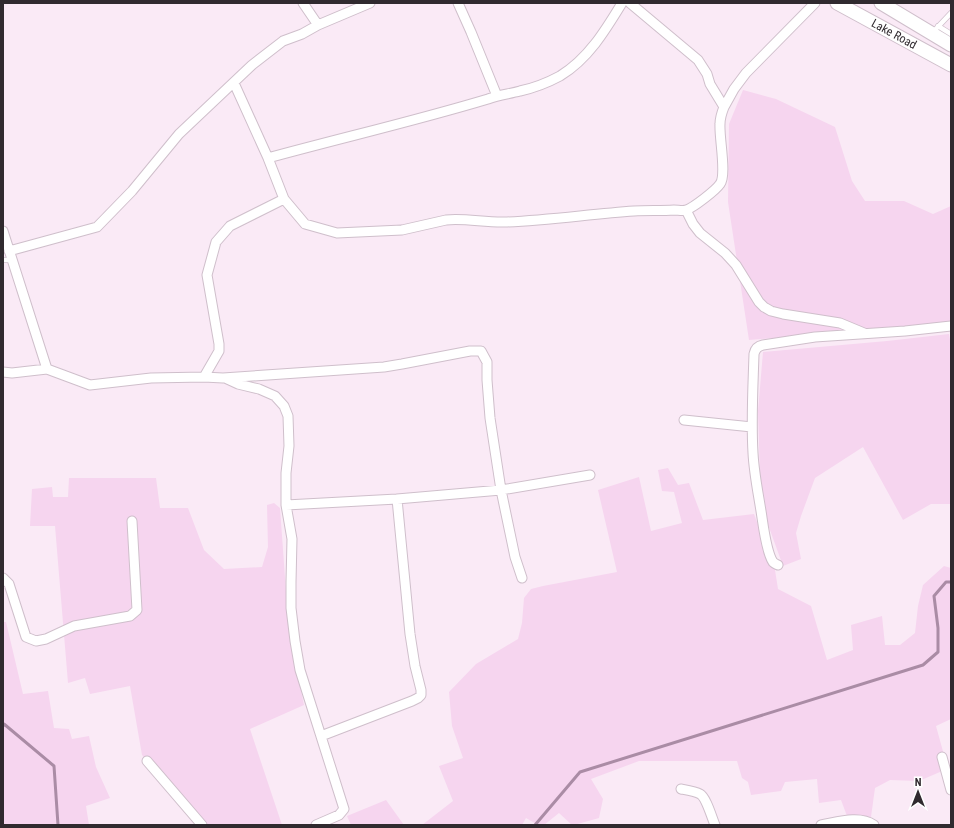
<svg xmlns="http://www.w3.org/2000/svg" width="954" height="828" font-family="'Roboto Condensed',sans-serif">
<style>
.green{fill:#f6d5ef}
.lines{fill:none;stroke-linecap:round;stroke-linejoin:round}
.stream{stroke:#aa8ca5;stroke-width:3}
.lane-casing{stroke:#cfbfcb;stroke-width:6}
.street-casing{stroke:#cfbfcb;stroke-width:11}
.secondary-casing{stroke:#cfbfcb;stroke-width:15}
.lane{stroke:#fff;stroke-width:4.5}
.street{stroke:#fff;stroke-width:9}
.secondary{stroke:#fff;stroke-width:13}
.labels{text-anchor:middle;dominant-baseline:central;stroke-width:3;stroke-linejoin:round;paint-order:stroke}
.street-label{font-size:12px;fill:#302a2f;stroke:#fff}
</style>
<rect width="100%" height="100%" fill="#faeaf6"/>
<path class="green" d="M743 90 776 99 835 127 852 181 865 201H904L933 214 951 206V321L938 325 749 340 728 202 729 124Z
M949 334 951 345V504H931L903 520 863 447 815 478 801 516 796 533 801 559 783 566 766 519 760 477 758 411 763 352 887 341Z
M668 468 678 485 689 483 703 520 754 514 775 570 778 589 811 606 827 660 853 650 851 625 882 616 885 645H900L915 633 918 606 923 585 944 566 951 568V719L936 726 944 755 940 772 919 781 890 780 875 788 871 817 847 816 841 800 819 803 817 779 785 782 781 791 751 795 748 782 742 778 737 761H639L591 779 603 799 599 818 574 825H572L559 813 544 825H538L526 818 522 825H422L453 801 439 766 463 758 452 726 449 692 476 664 518 639 522 623 524 598 531 589 543 586 617 572 598 490 639 477 651 531 682 523 674 492 662 491 658 470Z
M69 478H156L160 508H188L204 550 224 569 262 567 268 547 267 505 274 503 280 508 289 633 304 705 250 729 282 825H205L142 755 130 686 90 694 85 678 68 683 55 526H30L32 489 52 487 53 497H68Z
M3 622H6L23 694 48 691 54 728 69 729 72 739 89 736 96 767 110 798 86 806 89 825H3Z
M386 800 404 825H351L347 816Z"/>
<g class="lines">
<path class="stream" d="M3 726 4 724 54 766 58 825
M535 825 580 772 923 665 938 652V628L934 596 946 582H951"/>
<defs>
<path id="lane" d="M938 26 951 34
M933 32 951 13
M3 260H12"/>
<path id="street" d="M303 3 318 25
M458 3 471 32 497 96
M234 83 268 158 284 199 305 224 337 233 402 230 446 220C466 218 486 223 507 222 549 220 592 214 634 211 647 210 661 211 674 210 678 210 683 211 686 210 693 208 716 190 720 184 727 175 719 138 720 124 720 118 722 112 724 107L710 84 707 74 698 60 630 3
M724 107 734 89 746 73 815 3
M268 158C341 138 415 121 488 99 499 95 509 94 520 91 534 88 547 83 560 76 588 59 605 31 622 3
M686 210 693 224 700 233 725 253 736 265 759 302 764 307 771 311 783 314 840 323 864 333
M3 231 47 369 90 385 151 378 204 377 223 378 384 367 402 364 470 351H481L487 362V380L490 418 501 490 515 557 522 578
M9 251 97 227 132 191 179 134 252 65 283 41 302 34 318 25 370 3
M3 372 12 373 47 369
M204 377 219 351V344L207 275 216 242 230 226 284 199
M225 378 238 384 259 389 275 396 284 406 288 416 289 446 286 473V505L292 539 291 582V608L295 641 300 670 344 809 339 815 316 825
M684 420 752 427
M286 505 397 499 501 490 590 475
M778 565C776 564 775 564 773 562 766 552 763 523 761 511 758 492 754 473 753 453 751 420 753 387 754 354 755 349 758 346 763 345L815 337 905 331 951 326
M3 578 9 584 26 637 36 641 46 639 74 626 130 616 137 610 132 521
M321 736 412 701 418 698 421 695V690L415 666 410 634 397 499
M942 757 951 790
M147 761 202 825
M681 789C687 790 695 791 700 794 706 797 712 818 715 825
M821 825C838 822 859 815 874 825"/>
<g id="secondary">
<path id="s1" d="M837 3 951 65"/>
<path d="M881 3 951 45"/>
</g>
</defs>
<use href="#lane" class="lane-casing"/>
<use href="#street" class="street-casing"/>
<use href="#secondary" class="secondary-casing"/>
<use href="#lane" class="lane"/>
<use href="#street" class="street"/>
<use href="#secondary" class="secondary"/>
</g>
<g class="labels">
<g class="street-label">
<text stroke="none"><textPath href="#s1" startOffset="65">Lake Road</textPath></text>
</g>
</g>
<rect width="954" height="828" fill="none" stroke="#302a2f" stroke-width="8"/>
<g transform="translate(918 792)" stroke="#ffffff" stroke-width="3" paint-order="stroke">
<path d="M0-3L7 15L0 10L-7 15Z" fill="#302a2f"/>
<text y="-6" font-size="11" font-weight="bold" text-anchor="middle" fill="#302a2f">N</text>
</g>
</svg>
